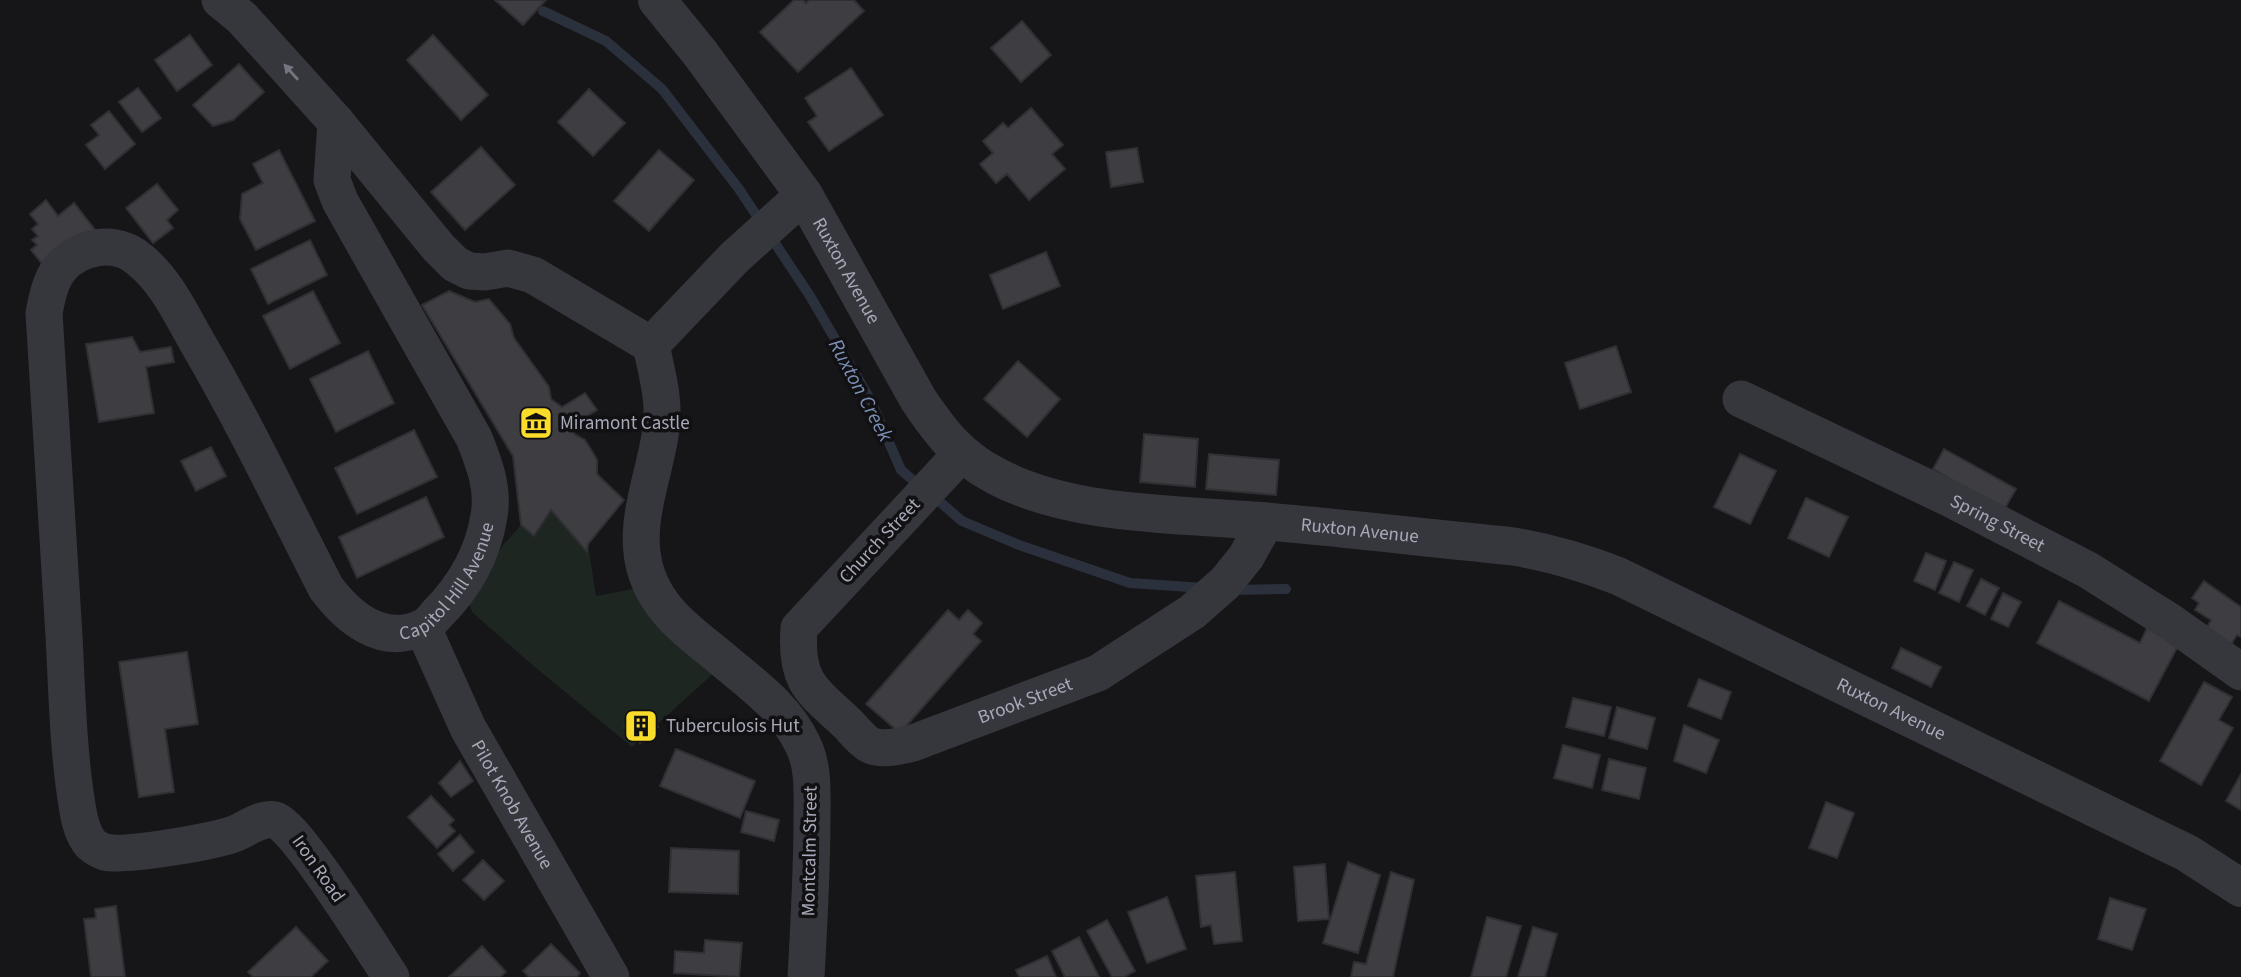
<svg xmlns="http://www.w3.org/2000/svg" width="2241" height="977" font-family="'Source Sans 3',sans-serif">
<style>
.green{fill:#1d2620}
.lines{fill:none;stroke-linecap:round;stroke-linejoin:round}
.stream{stroke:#2b313c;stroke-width:10}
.building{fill:#3d3d42;stroke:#302f34;stroke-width:2}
.minor{stroke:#36363d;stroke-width:37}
.tertiary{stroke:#36363d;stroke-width:38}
.oneway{fill:#747581}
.labels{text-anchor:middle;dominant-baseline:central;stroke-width:7;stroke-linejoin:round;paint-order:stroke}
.street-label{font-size:19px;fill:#a7a9b8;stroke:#111012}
.poi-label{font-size:19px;fill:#a7a9b8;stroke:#111012;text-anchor:start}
.water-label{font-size:21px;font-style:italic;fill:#7c8fb5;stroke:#111012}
</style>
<rect width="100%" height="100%" fill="#161517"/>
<path class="green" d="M551 510 586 551 588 544 596 596 638 588 714 673 632 747 530 663 472 612 468 601 503 545 521 525 534 536Z"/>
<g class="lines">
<path class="stream" d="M543 11 606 41 662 89 739 189 810 296 870 399 901 470 921 487
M933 496 962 521 1019 545 1130 583 1205 588
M1231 590 1286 589"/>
</g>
<path class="building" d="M495 0H546L523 25Z
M794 0H803L806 3 809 0H854L864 11 798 72 760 32Z
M1022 21 1051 55 1021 82 991 48Z
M190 35 212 65 177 91 155 60Z
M433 35 488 95 461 120 407 60Z
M239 64 264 92 233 120 213 126 193 105Z
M851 68 883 115 829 151 808 122 817 116 805 98Z
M138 88 161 118 142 132 119 102Z
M589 89 625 123 593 156 558 122Z
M1031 108 1063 145 1052 154 1065 169 1029 200 1007 174 996 183 980 164 993 153 983 141 1003 123 1008 128Z
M109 111 135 144 105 169 86 145 99 135 91 125Z
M481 147 515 185 465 230 431 192Z
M1137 148 1143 182 1111 187 1106 152Z
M279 150 315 221 256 250 240 219 242 194 263 183 253 164Z
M659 150 694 180 649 231 614 201Z
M157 184 178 210 167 220 173 228 153 243 126 208Z
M46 200 58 216 74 203 96 231 47 270 31 250 37 245 32 240 38 236 32 229 38 224 30 214Z
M310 240 327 275 268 304 251 269Z
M1046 252 1060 286 1003 309 990 275Z
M313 291 340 343 290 369 263 316Z
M449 291 475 302 489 299 510 324 514 338 549 387 551 399 562 407 585 393 597 410 581 420 576 427 574 434 585 440 592 451 597 460V474L624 500 588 544 587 552 551 510 534 536 521 525 513 456 422 305Z
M132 337 140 352 171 347 174 362 146 367 154 413 99 422 86 344Z
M1616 346 1631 392 1580 409 1565 363Z
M368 351 394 403 336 432 310 379Z
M1018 361 1060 399 1027 437 984 399Z
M414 430 437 477 357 514 335 468Z
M1144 434 1198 439 1195 487 1140 482Z
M211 447 226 476 196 491 181 461Z
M1944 449 2016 489 2004 510 1933 469Z
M1209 454 1279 460 1276 495 1206 489Z
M1740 454 1776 471 1750 524 1714 507Z
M426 497 444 537 357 578 339 537Z
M1806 498 1848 517 1829 557 1788 538Z
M1926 553 1946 561 1935 590 1914 581Z
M1954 562 1973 570 1959 602 1939 593Z
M1981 579 1999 588 1985 615 1967 606Z
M2204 581 2241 607V637L2237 635 2231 644 2207 627 2211 620 2195 610 2199 603 2192 598Z
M2003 593 2021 602 2008 627 1991 619Z
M2059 601 2140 643 2147 628 2179 644 2149 701 2037 643Z
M948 610 959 620 968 610 982 623 973 634 981 641 900 733 866 704Z
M1901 648 1941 667 1931 687 1892 668Z
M187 652 198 724 165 729 174 792 139 797 119 662Z
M1699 679 1731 692 1721 719 1688 706Z
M2204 682 2232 697 2219 720 2233 728 2201 785 2160 761Z
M1573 698 1611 707 1604 736 1566 727Z
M1617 707 1655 718 1647 749 1609 738Z
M642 710 658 727 640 743 624 726Z
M1684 725 1719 740 1706 773 1674 761Z
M1563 745 1600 755 1592 788 1554 778Z
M676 749 755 781 740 818 660 786Z
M1609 759 1646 768 1639 799 1602 790Z
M460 761 473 781 451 797 439 783Z
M2241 774V810L2226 801Z
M431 796 454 820 449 825 455 831 437 848 408 817Z
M1826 802 1854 813 1837 858 1809 848Z
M746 811 779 820 774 841 741 832Z
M460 835 474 852 453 871 438 854Z
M671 848 739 851 738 894 669 892Z
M483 860 504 881 484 900 463 880Z
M1348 862 1380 875 1358 953 1323 943Z
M1325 864 1329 919 1298 921 1294 867Z
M1235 872 1242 941 1214 944 1211 925 1201 927 1196 876Z
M1391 872 1414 880 1393 977H1351L1354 962 1366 964Z
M1167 897 1186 949 1147 963 1128 912Z
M2110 898 2146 909 2132 950 2098 939Z
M116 906 125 977H91L84 919 96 918 95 909Z
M1487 917 1521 926 1506 977H1471Z
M1107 920 1135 971 1124 977H1112L1087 931Z
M296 927 328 961 311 977H253L248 972Z
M1533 927 1557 934 1545 977H1518Z
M1079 937 1099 977H1065L1052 951Z
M705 940 742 943 739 977 674 973 675 951 704 953Z
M551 944 580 973 577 977H529L523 971Z
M482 946 506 972 500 977H449Z
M1047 956 1056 977H1019L1016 970Z"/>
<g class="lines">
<g class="minor">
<path d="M220 0 242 18 336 122"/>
<path d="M651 345C657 374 665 400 661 429 655 477 630 526 647 575 661 616 697 637 728 664 757 688 787 710 803 745 814 766 812 794 812 818 812 871 809 924 806 977"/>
<path id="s1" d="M1741 399 1951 499 2088 570 2172 623 2241 672"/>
<path id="s2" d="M961 454 799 628C795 681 810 689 847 723 853 729 862 741 870 745 883 751 900 746 913 743L1098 673 1192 612 1225 583 1246 557 1266 521"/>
<path id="s3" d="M423 628 468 728 611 977"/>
<path id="s4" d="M391 977C375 953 296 825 275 820 260 817 244 831 231 835 209 842 124 857 105 852 101 851 94 847 91 844 82 834 79 818 77 805 68 750 67 692 64 636 57 528 51 421 44 313 49 285 55 262 85 251 105 244 124 246 140 260 166 281 181 314 197 342 244 422 284 506 326 588 348 617 381 646 421 628 427 626 433 619 437 614 464 587 483 554 489 516 494 488 484 463 474 438L340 201 332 180 336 122 438 247 455 264 469 271 485 272 508 268 533 275 651 345 735 257 804 195"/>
</g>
<path class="tertiary" id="s5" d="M657 0 700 53 804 195 918 399C940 432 959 457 996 476 1071 516 1177 514 1261 521 1344 528 1427 538 1510 546 1548 552 1582 562 1618 576L2154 837 2187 853 2241 888"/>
</g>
<defs><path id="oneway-solid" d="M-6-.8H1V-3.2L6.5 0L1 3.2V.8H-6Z" transform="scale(1.75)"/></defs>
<use class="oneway" href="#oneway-solid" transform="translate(291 72) rotate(-132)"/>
<defs>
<symbol id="museum-square" viewBox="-11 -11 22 22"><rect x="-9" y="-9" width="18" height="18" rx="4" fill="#fadc2b" stroke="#111012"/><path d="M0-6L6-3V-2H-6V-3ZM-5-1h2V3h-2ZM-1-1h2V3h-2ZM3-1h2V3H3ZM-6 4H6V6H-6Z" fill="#111"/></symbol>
<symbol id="building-square" viewBox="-11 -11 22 22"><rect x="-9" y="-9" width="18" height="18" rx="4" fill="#fadc2b" stroke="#111012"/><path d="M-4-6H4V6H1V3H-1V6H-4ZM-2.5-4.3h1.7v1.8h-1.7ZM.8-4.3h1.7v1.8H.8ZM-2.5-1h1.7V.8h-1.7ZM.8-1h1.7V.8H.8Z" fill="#111"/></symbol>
</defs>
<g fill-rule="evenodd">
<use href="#museum-square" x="517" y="404" width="38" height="38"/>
<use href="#building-square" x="622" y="707" width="38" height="38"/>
</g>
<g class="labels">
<g class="street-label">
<text stroke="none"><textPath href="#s5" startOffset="331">Ruxton Avenue</textPath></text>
<text stroke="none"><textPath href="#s1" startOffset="285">Spring Street</textPath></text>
<text stroke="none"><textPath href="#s5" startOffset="959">Ruxton Avenue</textPath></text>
<text transform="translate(880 541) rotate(-47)">Church Street</text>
<text stroke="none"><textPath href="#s4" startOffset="1603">Capitol Hill Avenue</textPath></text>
<text stroke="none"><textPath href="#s2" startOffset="546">Brook Street</textPath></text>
<text stroke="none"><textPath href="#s5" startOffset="1526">Ruxton Avenue</textPath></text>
<text stroke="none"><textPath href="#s3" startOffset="198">Pilot Knob Avenue</textPath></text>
<text transform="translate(810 851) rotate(-89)">Montcalm Street</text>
<text transform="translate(318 869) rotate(55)">Iron Road</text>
</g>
<g class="poi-label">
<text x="560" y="423">Miramont Castle</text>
<text x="666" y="726">Tuberculosis Hut</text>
</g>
<g class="water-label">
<text transform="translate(861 390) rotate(62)">Ruxton Creek</text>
</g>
</g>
</svg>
